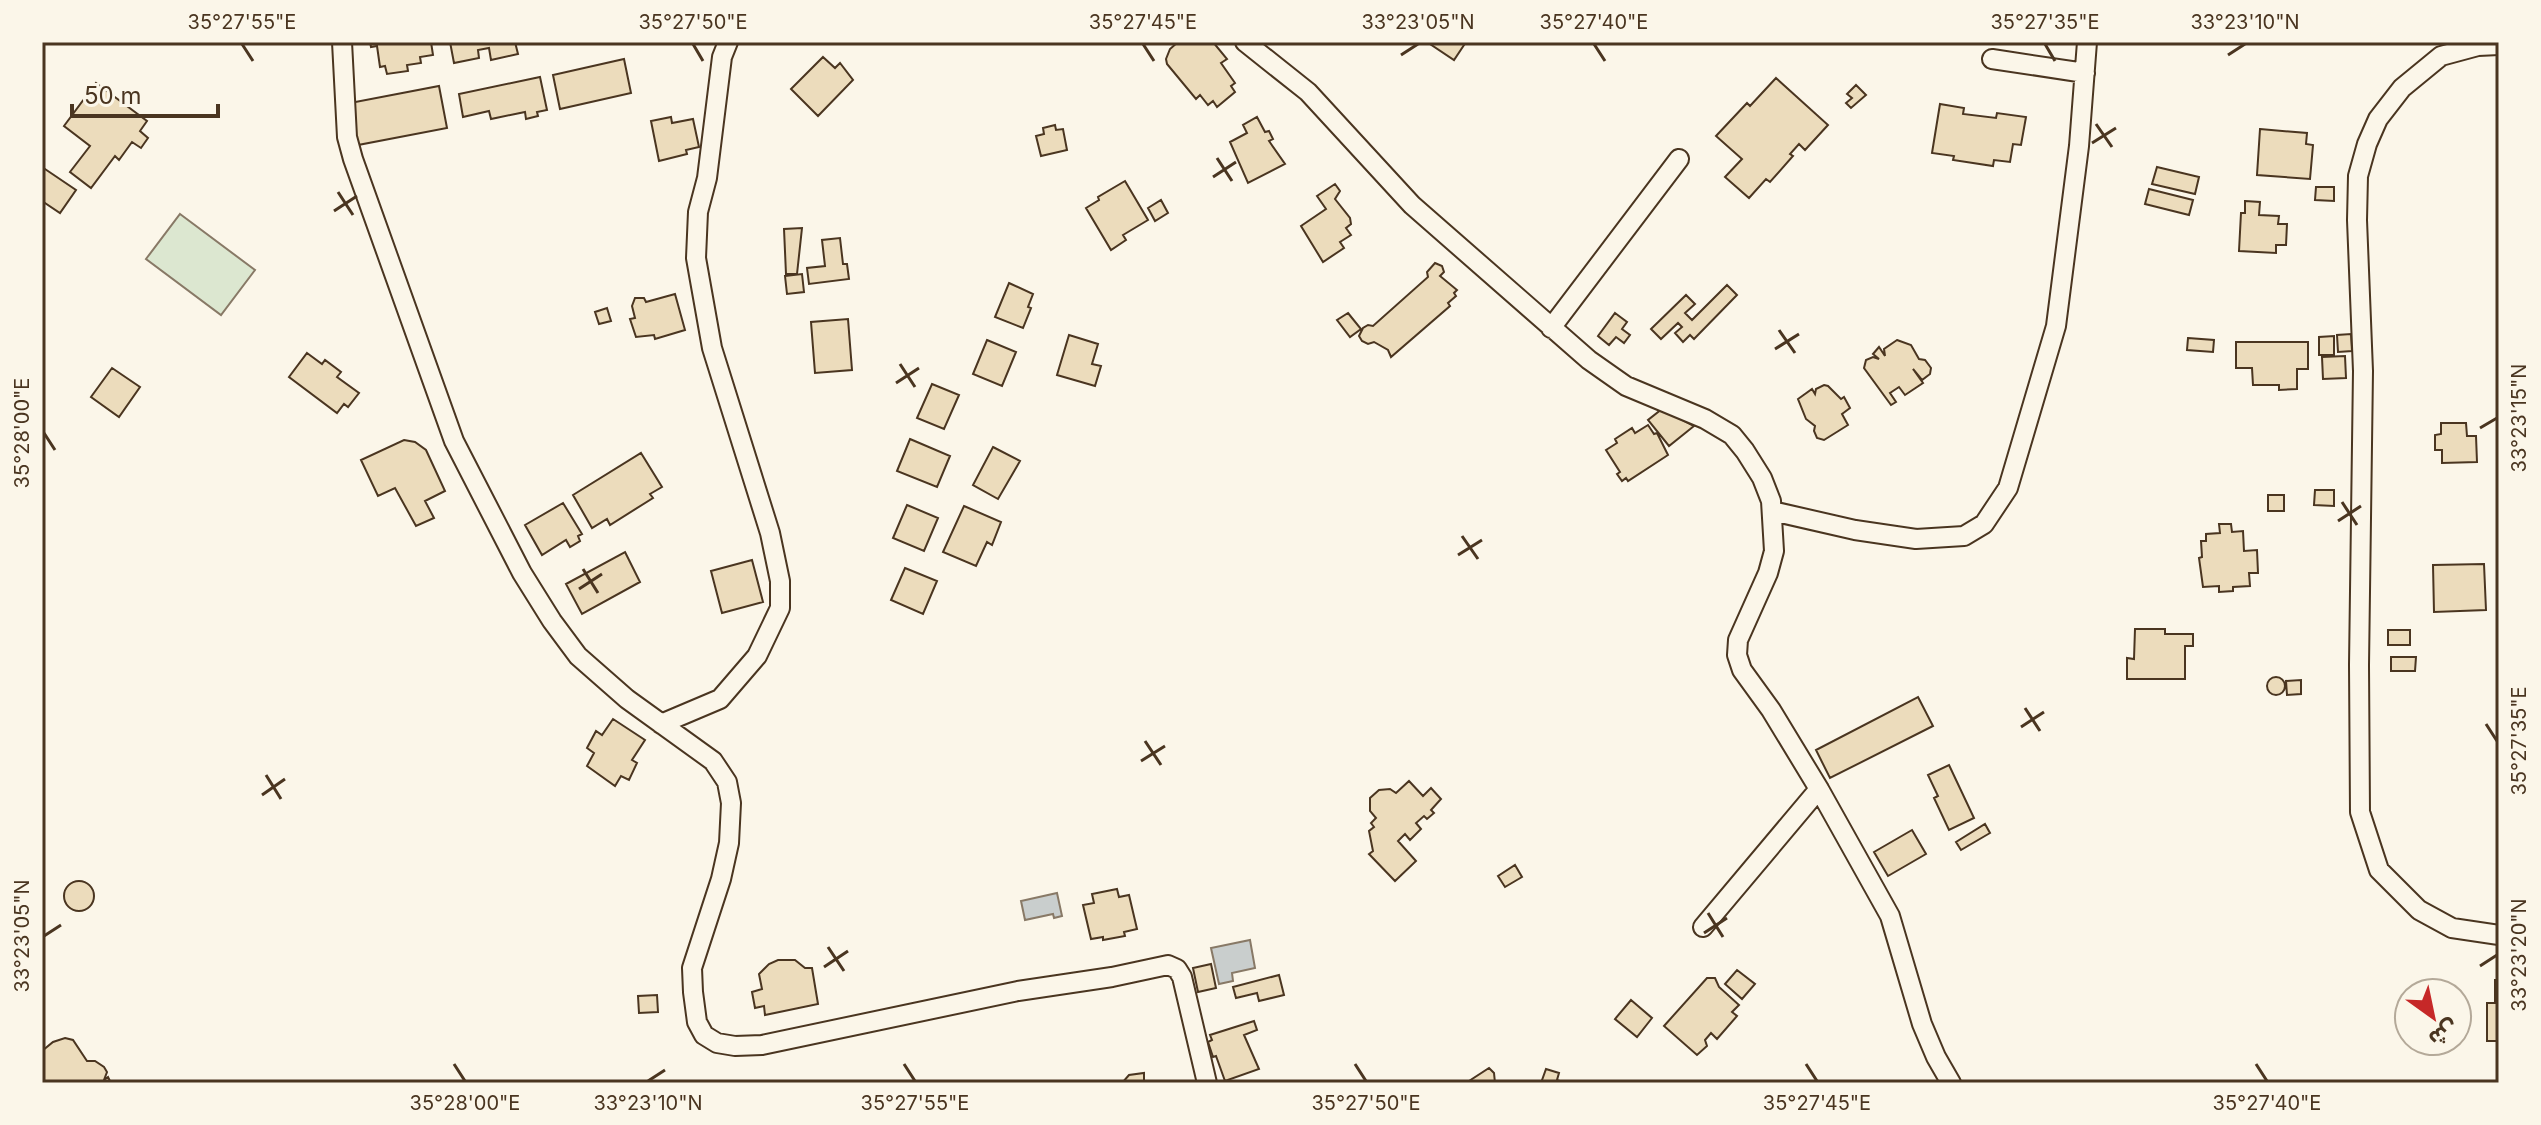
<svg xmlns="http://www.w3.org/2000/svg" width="2541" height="1125" font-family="Inter,'Noto Sans Arabic',sans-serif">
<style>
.green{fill:#dce7d0;stroke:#887966;stroke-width:2}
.water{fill:#c9cecd;stroke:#887966;stroke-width:2}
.building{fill:#ecdcbc;stroke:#4a3520;stroke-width:2}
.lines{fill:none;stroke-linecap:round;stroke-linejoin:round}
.street-casing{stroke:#4a3520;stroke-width:22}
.street{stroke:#fbf6e9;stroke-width:18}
.ticks{fill:none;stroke:#4a3520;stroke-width:3}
.neatline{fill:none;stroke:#4a3520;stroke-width:3}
.ticks-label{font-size:20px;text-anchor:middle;fill:#4a3520}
</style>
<rect width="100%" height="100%" fill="#fbf6e9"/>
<path class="green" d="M180 214 255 270 221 315 146 259Z"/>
<path class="water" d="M1057 893 1062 916 1054 918 1053 914 1025 920 1021 901Z
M1250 940 1255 968 1232 973 1233 981 1219 984 1211 948Z"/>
<path class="building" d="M370 42H431L433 55 420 57 421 63 407 65 408 71 387 74 385 66 380 67 377 46 371 47Z
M450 42H515L518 54 491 60 489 48 478 50 479 58 454 63Z
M1178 42H1213L1227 59 1221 63 1235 83 1231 86 1235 92 1217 107 1213 101 1208 105 1200 95 1196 99 1167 64 1166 59 1170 49Z
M1427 42H1466L1454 60Z
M823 57 835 68 840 63 853 80 818 116 791 89Z
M624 59 631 93 560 109 553 75Z
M540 77 547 110 537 112 538 116 526 119 525 112 491 119 489 111 463 117 459 94Z
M1776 78 1828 125 1805 150 1799 144 1790 154 1793 156 1770 182 1766 179 1749 198 1725 177 1742 159 1716 136 1747 103 1750 106Z
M96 83 147 121 140 131 148 138 141 148 132 142 119 160 115 156 91 188 70 172 90 146 64 126Z
M1856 85 1866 95 1851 108 1846 103 1852 98 1847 94Z
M439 86 447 128 358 145 350 103Z
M1940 104 1964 108 1963 114 1996 118 1997 113 2026 117 2021 145 2013 144 2010 162 1994 160 1993 166 1953 160 1954 156 1932 153Z
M671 117 672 123 693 119 699 147 686 150 687 154 659 161 651 121Z
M1257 117 1265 132 1269 131 1273 139 1269 141 1285 164 1248 183 1230 142 1247 133 1243 125Z
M1055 125 1056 130 1063 129 1067 150 1041 156 1036 136 1044 134 1043 128Z
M2260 129 2307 133 2306 144 2313 145 2310 179 2257 175Z
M42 167 76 190 60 213 42 201Z
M2157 167 2199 177 2195 194 2152 184Z
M1125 181 1148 220 1123 235 1126 240 1111 250 1086 208 1099 200 1098 197Z
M1335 184 1340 191 1335 199 1350 218 1351 224 1346 228 1351 235 1340 242 1344 248 1323 262 1301 226 1326 209 1317 196Z
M2316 187H2334V201L2315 200Z
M2149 189 2193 200 2189 215 2145 204Z
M1161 200 1168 213 1155 221 1148 208Z
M2245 201 2260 202 2259 215 2279 216 2278 224H2287L2286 245H2276V253L2239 251 2241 213H2245Z
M802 228 797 274H786L784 229Z
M840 238 843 264H847L849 279 809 284 807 268 825 266 822 240Z
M1435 263 1442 266 1444 272 1440 276 1457 290 1454 293 1456 296 1448 303 1450 306 1391 357 1388 350 1374 342 1368 344 1362 341 1359 336 1363 328 1368 325 1373 326 1428 277 1427 272Z
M802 274 804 292 787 294 785 276Z
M1009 283 1033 294 1028 307 1031 308 1023 328 995 317Z
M1727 285 1737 295 1694 339 1690 335 1683 342 1675 333 1682 327 1678 323 1661 339 1651 329 1686 295 1695 304 1685 313 1692 320Z
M675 294 685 330 655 339 654 335 636 337 630 319 635 318 632 306 635 298H644L646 302Z
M607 308 611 321 599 324 595 312Z
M1348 313 1361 329 1350 337 1337 320Z
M1615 313 1627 322 1622 329 1630 335 1624 343 1616 337 1609 345 1598 336Z
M848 319 852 370 815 373 811 322Z
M2351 334 2352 351 2338 352 2337 335Z
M1069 335 1098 344 1092 364 1101 366 1095 386 1057 375Z
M2334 336V355H2319V337Z
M2188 338 2214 340 2213 352 2187 350Z
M987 340 1016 352 1002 386 973 374Z
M1897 340 1911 345 1919 359 1925 360 1931 368 1930 374 1922 380 1913 369 1923 383 1905 395 1899 387 1890 393 1896 402 1891 405 1864 368 1866 360 1873 357 1879 359 1873 354 1879 347 1885 356 1884 349Z
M2236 342H2308V369H2297V389L2279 390V385H2253L2252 368H2236Z
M307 353 322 364 325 360 341 372 337 377 359 393 348 407 344 404 337 413 289 377Z
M2345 356 2346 378 2323 379 2322 357Z
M112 368 140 387 119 417 91 397Z
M932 384 959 395 944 429 917 418Z
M1824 385 1828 386 1841 399 1844 397 1850 408 1842 414 1848 425 1824 440 1817 438 1814 431 1815 426 1806 419 1798 399 1812 389 1815 394 1816 389Z
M1662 409 1694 426 1669 446 1648 420Z
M2441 423H2466L2467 436H2476L2477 462 2442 463V450H2435V435L2441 434Z
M1648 425 1654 434 1657 433 1668 455 1628 481 1626 478 1622 481 1617 474 1620 472 1606 450 1617 443 1615 439 1632 428 1635 433Z
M910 439 950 456 937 487 897 471Z
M404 440 415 442 426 450 445 491 425 501 434 518 416 526 395 488 378 496 361 460Z
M993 447 1020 461 998 499 973 485Z
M641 453 662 487 650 494 653 498 610 525 607 519 592 528 573 495Z
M2315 490H2334V506L2314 505Z
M2268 495H2284V511H2268Z
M563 503 582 534 578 536 580 541 570 547 566 540 542 555 525 525Z
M907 505 938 518 924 551 893 538Z
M964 506 1001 522 992 545 987 542 976 566 943 552Z
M2219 524H2231L2232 532 2243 531 2244 551 2257 550 2258 573H2249L2250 586 2233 587V591L2219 592V586L2203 587 2199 558 2202 557 2201 541H2206V534L2220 533Z
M625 552 640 582 582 614 566 584Z
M752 560 763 602 722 613 711 571Z
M2484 564 2486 610 2434 612 2433 565Z
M905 568 937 581 923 614 891 600Z
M2135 629H2165V634H2193V646H2185V679H2127V658L2134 659Z
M2388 630H2410V645H2388Z
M2391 657H2416L2415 671H2391Z
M2267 686a9 9 0 1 1 18 0a9 9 0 1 1-18 0Z
M2301 680V694L2287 695 2286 681Z
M1918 697 1933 726 1830 778 1816 750Z
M613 719 645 740 632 760 637 763 629 780 621 776 615 786 587 766 594 753 587 748 596 731 602 735Z
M1949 765 1974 818 1949 830 1934 798 1938 796 1928 775Z
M1409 781 1423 796 1431 788 1441 799 1431 810 1434 813 1427 819 1424 816 1416 823 1421 829 1410 840 1405 834 1398 841 1416 861 1395 881 1369 854 1373 851 1369 831 1374 827 1371 823 1376 818 1370 811V798L1379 790 1390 789 1396 793Z
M1985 824 1990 833 1961 850 1956 842Z
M1912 830 1926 854 1888 876 1874 852Z
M1515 865 1522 877 1505 887 1498 876Z
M64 896a15 15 0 1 1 30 0a15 15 0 1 1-30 0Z
M1117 889 1119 897 1129 895 1137 929 1124 932 1125 936 1103 940V937L1091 939 1083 905 1094 903 1092 894Z
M778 960H795L805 968H812L818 1004 765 1015 764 1006 755 1008 752 992 762 989 759 974 769 964Z
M1211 964 1216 988 1198 992 1193 968Z
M1737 970 1755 984 1742 999 1725 984Z
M1279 975 1284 995 1259 1001 1257 993 1236 998 1233 987Z
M1707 978H1715L1719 987 1739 1005 1732 1012 1737 1016 1717 1039 1711 1033 1705 1040 1707 1046 1697 1055 1664 1026Z
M2495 980H2499V1047L2498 1041H2487V1003H2495Z
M657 995 658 1012 639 1013 638 996Z
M1631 1000 1652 1018 1637 1037 1615 1019Z
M1254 1021 1257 1030 1244 1035 1259 1069 1225 1081 1216 1056 1213 1057 1208 1042 1212 1040 1210 1035Z
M65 1038 73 1040 87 1061H95L104 1067 107 1072 104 1080 108 1077 111 1083H42V1051L53 1042Z
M1489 1068 1494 1073 1495 1083H1466Z
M1546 1069 1559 1073 1557 1080 1565 1083H1541Z
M1144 1073V1083H1122L1129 1075Z"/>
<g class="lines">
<defs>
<path id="street" d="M342 42 347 137 353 159 454 441 522 573 552 621 578 656 627 699 713 761 727 782 731 803 729 843 721 879 692 968 693 992 697 1022 704 1035 717 1043 735 1046 762 1045 1018 991 1112 977 1168 965 1177 969 1182 977 1207 1083
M1245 42 1308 92 1412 205 1589 360 1626 386 1705 419 1732 435 1745 451 1762 478 1771 501 1774 551 1768 573 1738 640 1737 655 1742 670 1771 710 1819 789 1890 916 1922 1024 1936 1057 1951 1083
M2499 45 2478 46 2441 56 2402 88 2378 119 2367 144 2358 176 2357 220 2363 371 2359 665 2360 812 2379 870 2419 910 2452 928 2499 935
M1992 59 2085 73
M1551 328 1679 159
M1772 511 1855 530 1916 539 1964 536 1984 524 2008 488 2056 326 2079 146 2087 42
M661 724 720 699 757 656 780 608V581L770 533 712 348 696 258 698 212 707 178 722 57 728 42
M1703 927 1819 789"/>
</defs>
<use href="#street" class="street-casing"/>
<use href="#street" class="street"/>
</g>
<path class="ticks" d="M242 44 253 61M693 44 703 61M1143 44 1154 61M1594 44 1605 61M2045 44 2055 61M1401 55 1418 44M2228 55 2245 44M2096 124 2112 147M2092 143 2116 128M1217 158 1232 181M1213 177 1236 162M338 192 353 215M334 211 357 196M1779 330 1795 353M1775 349 1799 334M900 364 915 387M896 383 919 368M2480 428 2497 418M44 433 55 450M2342 502 2357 525M2338 521 2361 506M1462 536 1478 559M1458 555 1482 540M583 569 598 593M579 589 602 574M2025 708 2040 731M2486 724 2497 741M2021 727 2044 712M1145 741 1161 765M1141 761 1165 746M266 775 281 799M262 795 285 779M1708 913 1723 937M1704 933 1727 918M44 936 61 925M828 947 844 971M2480 966 2497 955M824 967 848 951M454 1064 465 1081M904 1064 915 1081M1355 1064 1366 1081M1806 1064 1817 1081M2256 1064 2267 1081M648 1081 665 1070"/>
<rect width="2541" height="1125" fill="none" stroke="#fbf6e9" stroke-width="88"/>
<g transform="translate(2433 1017) rotate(147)"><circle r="38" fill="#fbf6e9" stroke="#b4a999" stroke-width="2"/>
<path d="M0-6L14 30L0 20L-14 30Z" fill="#c62828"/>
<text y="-12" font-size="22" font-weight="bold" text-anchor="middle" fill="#4a3520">ش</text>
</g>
<path d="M72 104v12h146v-12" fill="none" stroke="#4a3520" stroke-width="4"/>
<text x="84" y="104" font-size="24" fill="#4a3520" stroke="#fbf6e9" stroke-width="6" paint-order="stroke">50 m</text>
<rect x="44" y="44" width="2453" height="1037" class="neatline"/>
<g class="ticks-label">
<text x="242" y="29">35°27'55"E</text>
<text x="693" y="29">35°27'50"E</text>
<text x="1143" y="29">35°27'45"E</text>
<text x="1418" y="29">33°23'05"N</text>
<text x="1594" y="29">35°27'40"E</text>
<text x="2045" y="29">35°27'35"E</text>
<text x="2245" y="29">33°23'10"N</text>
<text transform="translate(2519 418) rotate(-90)" y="7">33°23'15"N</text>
<text transform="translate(22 433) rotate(-90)" y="7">35°28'00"E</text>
<text transform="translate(2519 741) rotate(-90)" y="7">35°27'35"E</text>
<text transform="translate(22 936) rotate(-90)" y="7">33°23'05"N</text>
<text transform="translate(2519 955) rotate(-90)" y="7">33°23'20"N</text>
<text x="465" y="1110">35°28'00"E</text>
<text x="648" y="1110">33°23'10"N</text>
<text x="915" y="1110">35°27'55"E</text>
<text x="1366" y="1110">35°27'50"E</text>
<text x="1817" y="1110">35°27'45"E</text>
<text x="2267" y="1110">35°27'40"E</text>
</g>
</svg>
